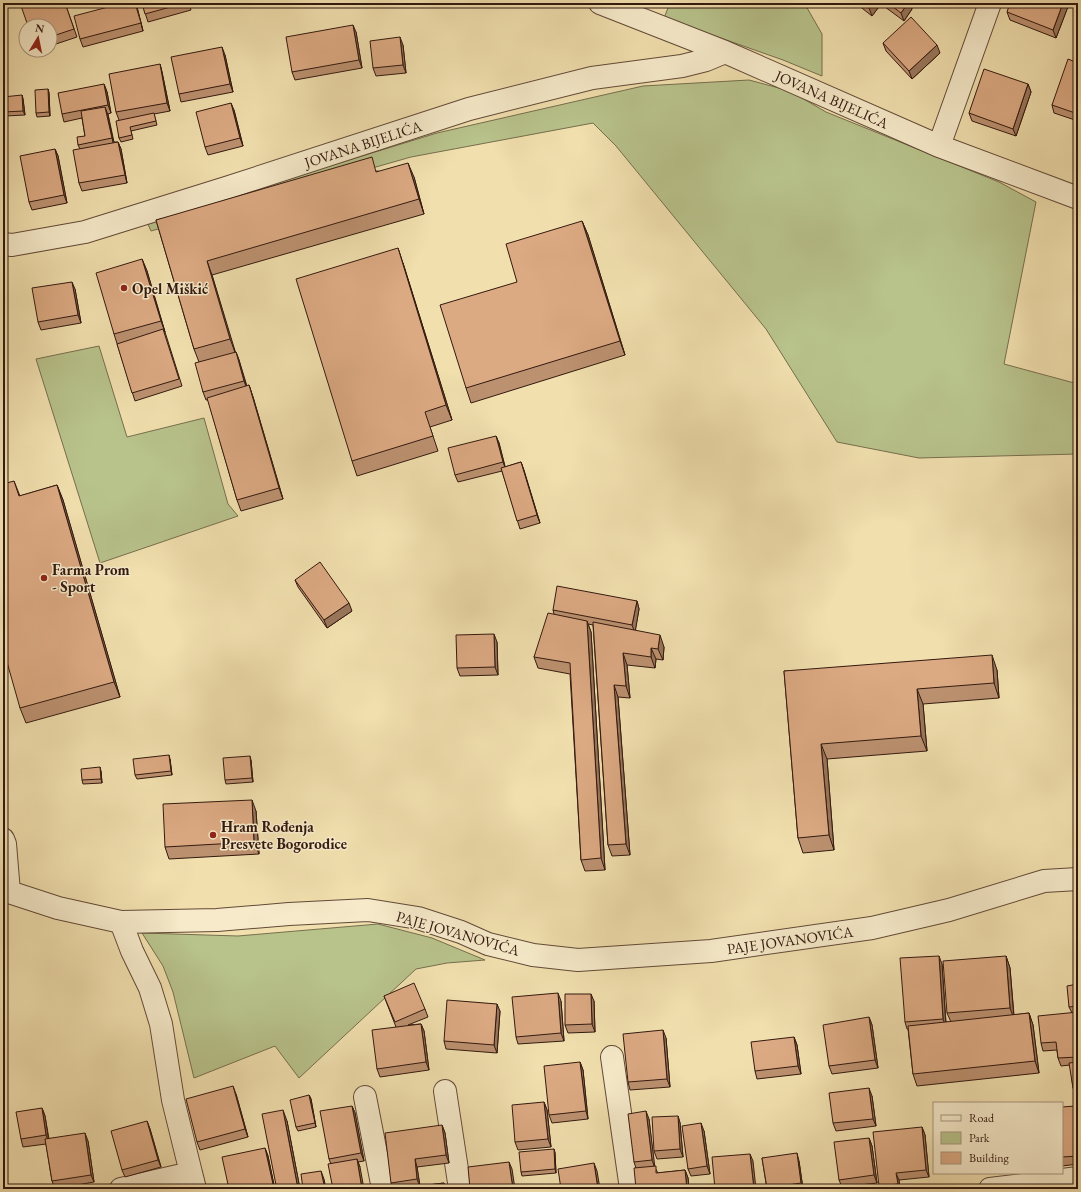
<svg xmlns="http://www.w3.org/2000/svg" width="1081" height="1192" font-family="'EB Garamond',serif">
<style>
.green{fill:#b8c28b;stroke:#766e4d}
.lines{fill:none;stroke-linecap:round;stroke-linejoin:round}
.street-casing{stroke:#624a37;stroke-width:24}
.street{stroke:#f6eaca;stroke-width:22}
.wall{fill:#bc9170;stroke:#33190f}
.shaded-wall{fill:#99765b;stroke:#33190f}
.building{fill:#dba982;stroke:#33190f}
.poi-dot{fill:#8f2418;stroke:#f6eaca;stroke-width:1.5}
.labels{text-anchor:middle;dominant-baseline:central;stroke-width:3;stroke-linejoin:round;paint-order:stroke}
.street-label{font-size:15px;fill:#33190f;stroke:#f6eaca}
.poi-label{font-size:15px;font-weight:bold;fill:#33190f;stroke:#f6eaca;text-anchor:start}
</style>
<rect width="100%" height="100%" fill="#f1dfae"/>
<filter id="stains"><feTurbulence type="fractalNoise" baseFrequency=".005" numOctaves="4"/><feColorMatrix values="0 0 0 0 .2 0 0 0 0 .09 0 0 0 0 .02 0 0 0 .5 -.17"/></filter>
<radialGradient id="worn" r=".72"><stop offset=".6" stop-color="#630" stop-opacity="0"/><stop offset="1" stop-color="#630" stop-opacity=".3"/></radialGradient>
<path class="green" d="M670 3H802L806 6 822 34V76L783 60 664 18Z
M749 80 790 91 826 112 999 182 1036 202 1004 364 1078 384V454L919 458 837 442 766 329 616 146 593 123 411 157 151 231 147 222 437 133 643 86Z
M99 346 127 437 204 418 228 504 238 516 100 563 36 359Z
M378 924 432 938 485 960 447 963 416 969 299 1078 275 1046 194 1078 173 992 163 966 142 933 238 936Z"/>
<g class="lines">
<defs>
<path id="street" d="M600 3 725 52
M939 146 990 3
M3 244 12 245 85 232 226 188 469 109 592 78 682 66 706 60 725 52 939 146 1078 198
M3 839 5 844 9 892 58 908 121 922 217 920 289 914 368 910 418 918 461 932 488 944 533 955 578 960 711 951 872 928 949 910 1044 881 1078 879
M121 922 132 951 150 988 161 1024 173 1100 191 1173
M612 1057 631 1189
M445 1091 460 1189
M365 1097 383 1189
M121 1189 191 1173 195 1189
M990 1189 1078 1178"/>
</defs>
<use href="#street" class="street-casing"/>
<use href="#street" class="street"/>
</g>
<path class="wall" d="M65 3 77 37 50 46V26Z
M136 3 143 31 83 47 80 39 108 7Z
M142 3H189L191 10 148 22Z
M857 3H910L912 9 904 21 881 4 872 16 858 5Z
M1069 4 1056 38 1010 20 1007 12Z
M356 32 362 68 295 80 292 72Z
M883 43 940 53 912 79 886 51Z
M403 45 406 73 376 76 373 68Z
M225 55 233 92 181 102 179 94Z
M1078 63V121L1054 113 1052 105Z
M160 64 162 72 170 111 154 114 157 125 131 131 133 139 121 142 119 138V120L116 112Z
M104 84 107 92 111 113 108 114 114 142H118L121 149 127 183 82 191 79 183 80 149 78 145 85 136 82 118 64 122 62 114Z
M1028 84 1031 92 1016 136 972 121 969 113Z
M48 89 49 93 50 116 37 117 36 113Z
M22 95 23 99 25 115 5 116 4 112Z
M234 110 243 146 208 155 205 147Z
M55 149 58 156 67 203 32 210 29 202Z
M377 171 414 177 424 214 212 275 235 353 236 352 239 360 247 386 249 385 253 397 283 499 241 511 237 500 208 400H206L203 392 199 362 194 349 156 220Z
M582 221 588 235 625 355 471 403 466 388 517 282Z
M142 259 147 271 165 332 182 386 135 401 114 334Z
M403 263 452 420 430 427 438 451 357 476 352 461Z
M75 289 81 323 41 330 38 322Z
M3 296 6 321 3 322Z
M496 436 499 443 505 467 521 462 540 523 520 529 502 471 458 482 455 475Z
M14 481 20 496 57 485 63 500 120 697 26 723 20 708Z
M295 580 352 611 327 628 298 587Z
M637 601 639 609 635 631 664 647 663 660 656 659 655 668 627 665 630 698 618 697 630 855 612 856 608 845 593 625 588 624 591 632 605 870 585 871 581 860 570 674 538 668 534 657 554 614 553 610Z
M497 642 498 675 460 676 457 668Z
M997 670 999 698 923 704 927 751 827 759 834 850 803 853 798 838 784 671Z
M170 759 172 775 137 779 135 775Z
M251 760 253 782 226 784 225 780Z
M101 771 102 783 83 784 82 780Z
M256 811 259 854 169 859 165 847Z
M1006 956 1010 968 1014 1015 1029 1013 1033 1025 1039 1073 917 1086 913 1074 908 1029H907L905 1022 942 964 946 1022H951L947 1013Z
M1078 984V1096H1076L1073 1088 1070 1065 1061 1066 1058 1058 1057 1050 1043 1051 1041 1043 1072 1013 1069 1007Z
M384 996 425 1009 428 1017 408 1025 421 1024 424 1031 429 1070 380 1077 377 1069 396 1027Z
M561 1001 564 1041 518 1044 516 1037Z
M594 1001 595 1032 568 1033 565 1025Z
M500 1011 497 1053 446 1049 444 1041Z
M869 1017 872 1025 878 1068 832 1074 829 1066Z
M794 1037 797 1045 801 1074 757 1079 755 1071Z
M666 1038 670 1087 630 1090 628 1082Z
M580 1062 583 1070 588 1119 552 1123 549 1115Z
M236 1094 248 1137 200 1150 197 1142Z
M309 1095 311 1099 316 1127 298 1131 296 1127Z
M872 1096 876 1126 836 1131 833 1123Z
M544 1102 547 1110 551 1147 518 1150 515 1142Z
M352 1106 355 1113 364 1161 358 1162 360 1167 331 1164 329 1159Z
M1062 1107 1078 1114V1164L1062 1166Z
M42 1108 45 1116 49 1139 88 1141 94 1182 55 1189 52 1181 46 1144 23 1147 21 1139Z
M678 1116 680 1123 683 1157 657 1159 654 1151Z
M649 1119 654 1166 658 1173 685 1170 688 1178 689 1189 636 1168 634 1162Z
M147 1121 150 1129 161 1167 125 1177 122 1170Z
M287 1121 300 1189H229L265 1148 268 1156 274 1186 276 1185Z
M442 1125 445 1133 449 1163 417 1167 420 1186 444 1183 446 1189H394L391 1183Z
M922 1127 925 1135 929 1177 899 1180 900 1189H880L879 1186Z
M704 1131 710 1174 691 1176 688 1169Z
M869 1138 872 1146 877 1183 842 1187 839 1180Z
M554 1149 555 1153 556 1173 522 1176 521 1172Z
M762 1158 799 1161 803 1189H767Z"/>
<path class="shaded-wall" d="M135 3H136L143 31 141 23Z
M873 3H881V4L872 16 869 8Z
M908 3H910L912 9 904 21 901 13Z
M1063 3H1068L1069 4 1056 38 1053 30Z
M353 25 356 32 362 68 359 60Z
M400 37 403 45 406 73 403 65Z
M937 45 940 53 912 79 909 71Z
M222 47 225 55 233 92 230 84Z
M160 64 162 72 170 111 167 103Z
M104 84 107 92 111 113 108 105Z
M1028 84 1031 92 1016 136 1013 129Z
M48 89 49 93 50 116 49 112Z
M22 95 23 99 25 115 23 111Z
M231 103 234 110 243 146 240 138Z
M105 107 108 115 114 146 112 138Z
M118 142 121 149 127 183 125 175Z
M55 149 58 156 67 203 64 195Z
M408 163 414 177 424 214 419 199Z
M582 221 588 235 625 355 620 341Z
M398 248 403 263 452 420 446 405Z
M142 259 147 271 165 332 161 321Z
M207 261 212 275 236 354 230 339Z
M72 282 75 289 81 323 78 315Z
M3 296 6 321 4 314Z
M236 352 239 360 247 389 244 381Z
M249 385 253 397 283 499 279 488Z
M496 436 499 443 506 470 503 462Z
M521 462 524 470 540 523 537 515Z
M57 485 63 500 120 697 114 682Z
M637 601 639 609 635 633 632 625Z
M349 603 352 611 327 628 324 620Z
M587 621 591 632 605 870 601 858Z
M494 634 497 642 498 675 495 667Z
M660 635 664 647 663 660 658 649Z
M651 648 656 659 655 668 651 657Z
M623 653 627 665 630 698 626 686Z
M992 655 997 670 999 698 994 683Z
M614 685 618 697 630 855 626 844Z
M917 689 923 704 927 751 921 736Z
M821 744 827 759 834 850 829 835Z
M169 755 170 759 172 775 171 771Z
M250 756 251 760 253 782 252 778Z
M100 767 101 771 102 783 101 779Z
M252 800 256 811 259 854 254 842Z
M939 956 942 964 946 1027 943 1019Z
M1006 956 1010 968 1014 1019 1010 1008Z
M558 993 561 1001 564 1041 561 1033Z
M591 994 594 1001 595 1032 592 1024Z
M497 1004 500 1011 497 1053 494 1045Z
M1029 1013 1033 1025 1039 1073 1035 1061Z
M869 1017 872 1025 878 1068 875 1060Z
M421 1024 424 1031 429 1070 426 1062Z
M663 1030 666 1038 670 1087 667 1079Z
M794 1037 797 1045 801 1074 798 1066Z
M580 1062 583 1070 588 1119 586 1111Z
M233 1086 236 1094 248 1137 245 1129Z
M869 1088 872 1096 876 1126 873 1119Z
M309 1095 311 1099 316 1127 315 1123Z
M544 1102 547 1110 551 1147 548 1139Z
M352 1106 355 1113 364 1161 361 1153Z
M1075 1106 1078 1114V1141Z
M42 1108 45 1116 49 1143 46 1135Z
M283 1110 287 1121 300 1189H298Z
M646 1111 649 1119 655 1168 652 1160Z
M678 1116 680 1123 683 1157 680 1149Z
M147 1121 150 1129 161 1167 158 1160Z
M701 1123 704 1131 710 1174 707 1166Z
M442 1125 445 1133 449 1163 446 1155Z
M922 1127 925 1135 929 1177 926 1170Z
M85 1133 88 1141 94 1182 91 1175Z
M869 1138 872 1146 877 1183 874 1175Z
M265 1148 268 1156 275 1189 273 1184Z
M554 1149 555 1153 556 1173 555 1169Z
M797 1153 799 1161 803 1189 801 1183Z
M750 1154 753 1161 756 1189H754Z
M357 1159 360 1167 364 1189H362Z
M415 1159 417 1167 420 1187 417 1179Z
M509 1162 512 1169 515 1189H513Z
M594 1163 597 1171 600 1189H598Z
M685 1170 688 1178 689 1189H687Z
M321 1171 324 1179 326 1189H325Z
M896 1173 899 1180 900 1189H899L898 1184Z"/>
<path class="building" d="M20 3H65L74 29 50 37V26H28Z
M107 3H135L141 23 80 39 74 16 108 7Z
M142 3H185L145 14Z
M863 3H873L869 8Z
M888 3H908L901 13Z
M1010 3H1063L1053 30 1007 12Z
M911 17 937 45 909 71 883 43Z
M353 25 359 60 292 72 286 37Z
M400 37 403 65 373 68 370 41Z
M222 47 230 84 179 94 171 57Z
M1068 59 1078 63V114L1052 105Z
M160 64 167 103 116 112 109 74Z
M984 69 1028 84 1013 129 969 113Z
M104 84 108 105 62 114 58 93Z
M48 89 49 112 36 113 35 90Z
M22 95 23 111 4 112 3 97Z
M231 103 240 138 205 147 196 112Z
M105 107 112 138 78 145 77 137 85 136 81 111Z
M154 113 156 121 130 127 132 135 119 138 116 121Z
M118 142 125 175 79 183 73 150Z
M55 149 64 195 29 202 20 156Z
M372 157 376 172 408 163 419 199 207 261 230 339 194 349 156 220Z
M582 221 620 341 466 388 440 305 517 282 506 244Z
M398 248 446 405 425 412 433 436 352 461 296 279Z
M142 259 161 321 114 334 96 273Z
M72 282 78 315 38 322 32 288Z
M163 329 179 379 132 393 117 344Z
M236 352 244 381 203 392 195 363Z
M249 385 279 488 237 500 207 398Z
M496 436 503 462 455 475 448 448Z
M521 462 537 515 517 521 501 468Z
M14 481 19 496 57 485 114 682 20 708 3 648V484Z
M320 562 349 603 324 620 295 580Z
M557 586 637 601 632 625 553 610Z
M548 613 587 621 601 858 581 860 570 663 534 657Z
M593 622 660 635 658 649 651 648V657L623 653 626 686 614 685 626 844 608 845Z
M494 634 495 667 457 668 456 635Z
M992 655 994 683 917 689 921 736 821 744 829 835 798 838 784 671Z
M169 755 171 771 135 775 133 759Z
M250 756 252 778 225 780 223 758Z
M100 767 101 779 82 780 81 769Z
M252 800 254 842 165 847 163 804Z
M939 956 943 1019 905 1022 900 958Z
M1006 956 1010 1008 947 1013 943 961Z
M414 983 425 1009 395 1022 384 996Z
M1078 984V1006L1069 1007 1067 986Z
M558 993 561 1033 516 1037 512 997Z
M565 994H591L592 1024 565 1025Z
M447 1000 497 1004 494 1045 444 1041Z
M1078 1012V1057L1058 1058 1056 1042 1041 1043 1038 1016Z
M1029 1013 1035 1061 913 1074 908 1026Z
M869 1017 875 1060 829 1066 823 1025Z
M421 1024 426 1062 377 1069 372 1030Z
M663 1030 667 1079 628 1082 623 1034Z
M794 1037 798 1066 755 1071 751 1042Z
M580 1062 586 1111 549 1115 544 1066Z
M1078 1062V1088H1073L1069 1063Z
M233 1086 245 1129 197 1142 186 1099Z
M869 1088 873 1119 833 1123 829 1093Z
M309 1095 315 1123 296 1127 290 1100Z
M544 1102 548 1139 515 1142 512 1105Z
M352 1106 361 1153 329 1159 320 1111Z
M1075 1106 1078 1141V1156L1062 1157V1107Z
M42 1108 46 1135 21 1139 16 1112Z
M283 1110 298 1189H256L276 1185 262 1114Z
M646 1111 652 1160 634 1162 628 1114Z
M678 1116 680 1149 654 1151 652 1117Z
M147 1121 158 1160 122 1170 111 1131Z
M701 1123 707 1166 688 1169 682 1126Z
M442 1125 446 1155 415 1159 417 1179 391 1183 385 1133Z
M922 1127 926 1170 896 1173 898 1184 879 1186 873 1132Z
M85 1133 91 1175 52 1181 45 1139Z
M869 1138 874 1175 839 1180 834 1142Z
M265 1148 273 1184 251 1189H229L222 1157Z
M554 1149 555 1169 521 1172 519 1152Z
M797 1153 801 1183 767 1188 762 1158Z
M750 1154 754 1189H715L712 1157Z
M357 1159 362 1189H333L328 1164Z
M509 1162 513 1189H470L468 1167Z
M594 1163 598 1189H561L558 1169Z
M656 1166V1173L685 1170 687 1189H636L634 1168Z
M321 1171 325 1189H303L301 1174Z
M444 1183 445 1189H405V1188Z"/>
<g class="poi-dot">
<circle cx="124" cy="288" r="4"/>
<circle cx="44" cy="578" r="4"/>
<circle cx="213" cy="835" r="4"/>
</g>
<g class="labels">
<g class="street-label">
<text transform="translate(832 99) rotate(24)">JOVANA BIJELIĆA</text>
<text transform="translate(363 144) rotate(-18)">JOVANA BIJELIĆA</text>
<text transform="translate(458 933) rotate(16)">PAJE JOVANOVIĆA</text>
<text transform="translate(790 940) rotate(-8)">PAJE JOVANOVIĆA</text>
</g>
<g class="poi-label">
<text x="132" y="288">Opel Miškić</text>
<text x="52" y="569">Farma Prom<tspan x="52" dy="17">- Sport</tspan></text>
<text x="221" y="826">Hram Rođenja<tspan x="221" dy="17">Presvete Bogorodice</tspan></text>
</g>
</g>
<rect width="1081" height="1192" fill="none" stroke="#f1dfae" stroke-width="16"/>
<rect x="4" y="4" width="1073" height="1184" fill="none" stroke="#33190f" stroke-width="2"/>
<rect x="8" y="8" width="1065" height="1176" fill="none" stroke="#33190f"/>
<rect x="933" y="1102" width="130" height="72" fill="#f6eaca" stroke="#a8967f"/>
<rect x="941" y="1115" width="20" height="6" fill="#f6eaca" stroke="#a8967f"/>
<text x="969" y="1122" font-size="12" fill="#33190f">Road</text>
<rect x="941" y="1132" width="20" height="12" fill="#b8c28b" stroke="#a8967f"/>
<text x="969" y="1142" font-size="12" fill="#33190f">Park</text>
<rect x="941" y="1152" width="20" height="12" fill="#dba982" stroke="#a8967f"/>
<text x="969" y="1162" font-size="12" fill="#33190f">Building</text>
<g transform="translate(38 38) rotate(10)"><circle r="19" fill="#f6eaca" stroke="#a8967f"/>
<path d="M0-3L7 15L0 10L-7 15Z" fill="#8f2418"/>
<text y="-6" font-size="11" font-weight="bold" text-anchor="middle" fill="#33190f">N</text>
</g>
<rect width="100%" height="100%" filter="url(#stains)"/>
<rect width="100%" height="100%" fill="url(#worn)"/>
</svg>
